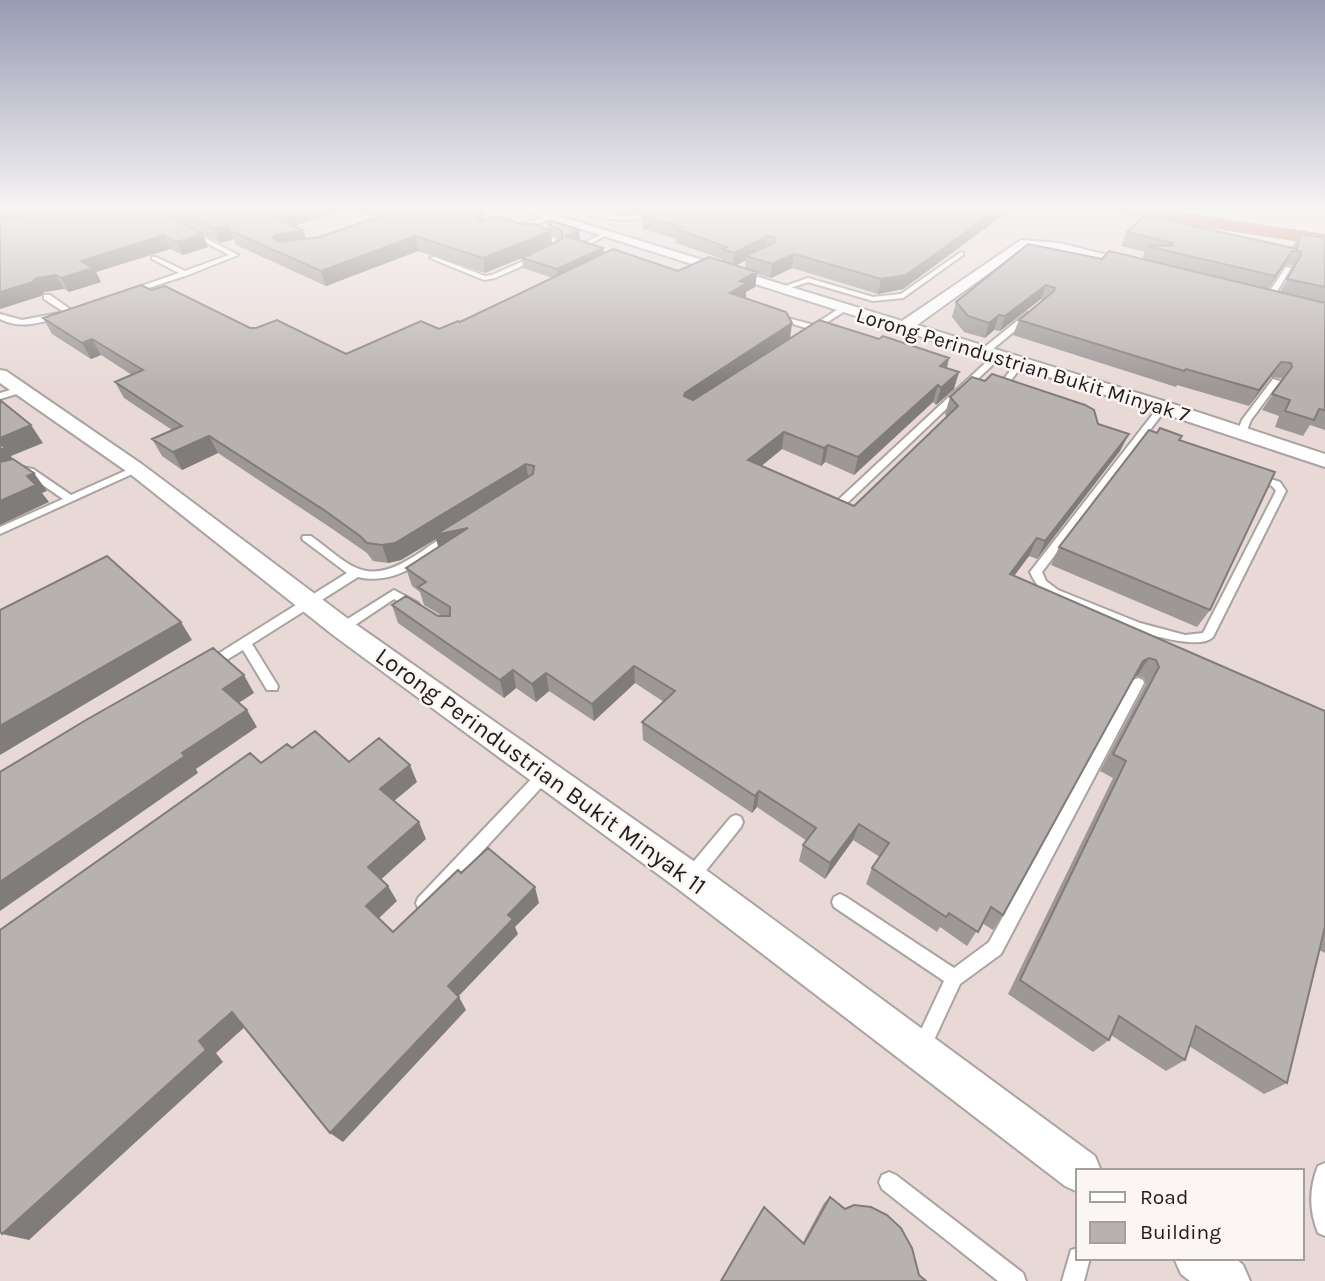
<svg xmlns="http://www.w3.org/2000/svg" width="1325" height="1281" font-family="Karla,sans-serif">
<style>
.built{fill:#e8d9d6;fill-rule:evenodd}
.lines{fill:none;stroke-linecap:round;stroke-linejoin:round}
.river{fill:#c17663;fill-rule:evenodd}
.service-casing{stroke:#a9a3a1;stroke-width:4}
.minor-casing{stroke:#a9a3a1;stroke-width:4}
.service{fill:#fff;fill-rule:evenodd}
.minor{fill:#fff;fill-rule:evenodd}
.wall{fill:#9d9896;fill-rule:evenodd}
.shaded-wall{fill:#807c7a}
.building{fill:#b7b1af;stroke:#807c7a;stroke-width:2}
.labels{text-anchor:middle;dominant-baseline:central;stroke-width:5;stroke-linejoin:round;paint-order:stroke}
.far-street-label{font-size:21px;fill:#1f1d1d;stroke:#fbf5f3}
.street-label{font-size:24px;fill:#1f1d1d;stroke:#fbf5f3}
</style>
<rect width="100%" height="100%" fill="#eee7e6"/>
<path class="built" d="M0 208H1089L1325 251V1281H0ZM1078 1171H1302V1258H1078Z"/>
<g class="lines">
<path class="river" d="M1112 208H1154L1325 234V246L1121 214Z"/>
<defs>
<path id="service" d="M568 208C588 206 609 217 630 216 645 216 660 207 674 208 644 225 599 222 568 208Z
M551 215 553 218 523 229 515 226Z
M192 231 238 255 188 275 127 295V291L179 273 152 259V257H156L185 271 229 255 190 234Z
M535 231H539L561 242 560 249 495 278 484 280 430 258 435 257 485 276 492 275 555 247 556 244 535 233Z
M604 233 609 234 586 246 590 248V250L578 246Z
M961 252 963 253V255L903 298 873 301 808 282 781 291 777 289 808 278 873 297 901 294Z
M1286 267 1291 268 1272 300H1266L1265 298Z
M44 295H50L74 312 67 314 44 299Z
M841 307 848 309 812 332H809V329L772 317 776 315 814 325Z
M59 313 63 315 62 317C41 322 21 330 0 319V314L22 320Z
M1027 313 1034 315 987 354H981V350Z
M995 354 1002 356 844 506H836V502Z
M1017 361 1024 363 1012 379 1013 385 1019 392 1015 395 1006 388 1004 379Z
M1273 379 1280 381 1251 420 1245 435H1239L1237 433 1242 420Z
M20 387 24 390 23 392 0 399V393Z
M1163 404 1167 407 1166 409 1042 572 1046 581 1058 590 1140 623 1185 635 1203 633 1276 491 1272 486 1251 477 1256 474 1280 482 1286 491 1213 637C1193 658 1076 610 1051 596 1040 590 1035 583 1030 572L1160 405Z
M136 466 139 467V471L0 534V527L63 499 27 474 23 473 0 480V474L22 467 33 469 71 495Z
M450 534 454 535 455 537 454 539C425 560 395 586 358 577L252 644 278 686 277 690H267L243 650 213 668H205L203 665 205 662 347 573 303 540 302 538 303 536H311C350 564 363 588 413 557 425 550 437 539 450 534Z
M394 590 418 603 420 606 418 609H410L394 599 346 631H338L336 628 338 625Z
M1138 678 1143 680 1144 683 1001 954 960 984 928 1053 922 1056 916 1053 913 1047 944 981 834 907 832 902 834 897 840 894 846 897 954 968 989 942 1133 680Z
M545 768 550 770 552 774 550 778 430 908 424 911 418 908 416 903 418 898 540 770Z
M736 815 741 817 743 822 741 827 696 883 690 885 684 883 682 878 684 873 731 817Z
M1325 1163V1236L1318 1233C1309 1211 1309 1188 1318 1166Z
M889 1172 896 1175 1023 1273 1026 1281H998L882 1189 879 1182 882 1175Z
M1078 1248V1258H1090L1084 1281H1062L1071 1250Z"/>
<path id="minor" d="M515 208H533L902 321 1021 240 1059 243 1140 263 1142 266 1135 270 1059 251 1024 248 917 325 1170 403 1325 454V467L1156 411Z
M0 370 6 371 143 465 351 621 702 867 1095 1156 1101 1171H1078V1192L1065 1186 678 889 333 635 129 473 0 383Z
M1174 1258H1235L1243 1265 1250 1281H1190L1181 1274Z"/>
</defs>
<use href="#service" class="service-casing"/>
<use href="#minor" class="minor-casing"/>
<use href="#service" class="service"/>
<use href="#minor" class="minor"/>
</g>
<path class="wall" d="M163 208H174L191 215 349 208 294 226 303 230 306 239 320 237 376 217 349 208H471L482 212 483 220 521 224 548 229 547 223 580 240H579L603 248 604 254 678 271 722 261V259L676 243V239L643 229V216L653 211V209L634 213 615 208H1013L903 289 878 294 792 268 771 278 757 274 755 287 746 292V298L790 338 879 339 949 358 947 368 954 389 936 405 933 402 854 475 825 462 821 466 782 449 761 466 854 506 947 417 945 414 950 397 1098 424 1120 451 1037 559 1029 556 1014 576 1325 711V953L1319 950 1287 1083 1264 1094 1189 1046 1185 1060 1166 1071 1111 1035 1109 1040 1093 1052 1008 994 1113 778 1100 771 1146 684 1144 678 1137 676 1134 677 1003 915 993 930 982 923 967 946 940 927 937 932 866 884 872 868 880 857 853 840 825 879 799 861 803 845 807 841 757 807 752 813 643 740 642 722 664 702 635 683 594 721 549 691 536 702 516 688 504 698 398 623 392 605 438 616H442L424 605 420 592 412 586 406 568 439 547 436 539 401 560 388 563 373 561 367 553 331 528 218 453 182 470 162 456 152 439 172 430 124 398 115 382 132 375 101 355 91 359 52 334 43 318 151 290 250 328 346 354 439 329 460 322 553 278 523 268 522 258 485 273 418 251 326 286 236 245 234 239 221 243 203 234 208 247 183 255 170 249 96 272 101 282 69 292 64 289 44 292 41 296 0 309 153 209 167 216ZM551 235 561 240 552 244ZM746 260 745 268 736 265Z
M1127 232 1292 248 1300 234 1325 238V430L1310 425 1303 436 1275 427 1279 416 1262 410 1282 381 1281 378 1271 377 1249 406 1177 385 1176 387 1013 335 1019 320 1043 300 1041 299 1000 331 994 330 985 338 964 332 952 317 956 302 1102 259H1142L1145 252 1121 246ZM1292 265 1293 269 1280 292 1268 289 1284 266Z
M1179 440 1210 610 1197 627 1051 565 1059 547Z
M830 1197 919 1275 721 1281 803 1242 824 1203Z"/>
<path class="shaded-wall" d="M26 208H88L0 228V214Z
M302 208H349L277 231 272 217Z
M382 208H426L385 220Z
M634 208H653V209L634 213Z
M999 208H1013L903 289 878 294 881 279Z
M482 212 484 226 478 229 475 215Z
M229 224 234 239 221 243 215 229Z
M303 230 308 244 278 253 273 238 276 235Z
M579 230 580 240 567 246 566 236Z
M551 231 552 245 485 273 483 258Z
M203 234 208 247 183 255 177 242Z
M164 235 170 249 96 272 101 282 69 292 61 278 81 261Z
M415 236 418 251 326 286 321 271Z
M767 236 766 250 746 256V260L733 267 734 253Z
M603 248 604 259 558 280 557 269Z
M1292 251 1284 266 1267 290 1275 276Z
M794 254 792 268 771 278 772 264Z
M757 272 755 287 746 292V299L730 293 740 281Z
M56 275 64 289 44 292 41 296 0 309V292L36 278Z
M1046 285 1041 299 1000 331 1005 316Z
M999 315 994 330 985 338 989 323Z
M792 323 790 339 685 410V393Z
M92 339 101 355 91 359 82 343Z
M949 358 945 374 940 366Z
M1281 362 1271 377 1249 406 1259 390Z
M959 372 954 389 936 405 941 388Z
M938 385 933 402 854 475 858 457Z
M31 425 43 443 11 456 18 466 0 471V438Z
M784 432 782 449 747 478 748 460Z
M1129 434 1120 451 1037 559 1045 541Z
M209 436 218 453 182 470 173 452Z
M828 445 825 462 821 466 824 448Z
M526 464 529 482 468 528 440 553 436 539 401 560 388 563 382 545Z
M34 473 47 491 42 493 49 502 0 525V501L27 476Z
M1037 538 1029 556 1002 592 1010 574Z
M181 622 192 640 0 755V726Z
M1149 658 1137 676 1131 679 1143 661Z
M634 666 635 683 594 721 592 704Z
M513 670 516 688 504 698 500 680Z
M546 673 549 691 536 702 532 684Z
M244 675 254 693 234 706 223 689Z
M247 710 257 727 196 769 198 773 0 911V882L182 753Z
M410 765 417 782 388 806 380 789Z
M759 791 757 807 752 813 755 796Z
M419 822 426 839 377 883 368 867Z
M859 824 853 840 825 879 830 863Z
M388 886 397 901 376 921 366 906Z
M535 887 539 903 515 927 518 934 455 1000 448 986 508 915Z
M459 997 466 1010 343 1142 330 1133Z
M232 1012 247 1025 216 1053 223 1062 29 1240 2 1234 199 1041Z"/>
<path class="building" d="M7 208H26L0 214V210Z
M53 208H151L203 234 177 242 164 235 81 261 93 268 61 278 56 275 36 278 33 282 0 292V221Z
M173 208 191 215 216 208H302L272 217 303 230 276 235 273 238 279 242 320 237 403 208H471L482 212 475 215 479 221 496 216 521 224H535L551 231 483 258 415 236 321 271 231 231 229 224 215 229Z
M659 208H999L906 275 881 279 794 254 772 264 746 256 775 242 774 237 767 236 734 253 722 249 727 247 676 229 681 227 643 216 660 208Z
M1145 215 1297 249 1300 234 1325 238V287L1287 279 1301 255 1300 251H1292L1275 276 1147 246 1173 245V243L1127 232Z
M552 221 579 230 566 236 603 248 557 269 522 258 562 239V231L547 223Z
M1028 244 1102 259 1109 251 1325 303V410L1319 409 1314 420 1285 411 1290 400 1272 394 1292 367 1291 363 1281 362 1259 390 1186 369 1184 371 1019 320 1054 291 1055 288 1046 285 1005 316 999 315 989 323 968 316 956 302Z
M613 249 678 271 709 257 757 272 740 281 747 283 730 293 786 312 792 323 685 393 684 396 693 400 819 320 879 339 883 336 949 358 940 366 959 372 941 388 938 385 858 457 828 445 824 448 784 432 748 460 854 506 958 406 950 397 972 377 985 381 992 374 1085 405 1094 410 1098 424 1129 434 1045 541 1037 538 1010 574 1325 711V927L1287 1083 1196 1026 1185 1060 1119 1016 1109 1040 1020 980 1126 761 1113 754 1159 667 1156 660 1149 658 1143 661 1003 915 991 907 978 932 949 913 946 917 872 868 889 843 859 824 830 863 803 845 816 828 759 791 755 796 642 722 675 691 634 666 592 704 546 673 532 684 513 670 500 680 392 605 406 596 438 616H450V607L418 587 426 582 406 568 468 528 435 535 533 474 534 466 526 464 395 543 382 545 367 543 360 536 324 510 209 436 173 452 152 439 182 426 115 382 143 370 92 339 82 343 43 318 141 285 151 290 165 286 250 328H256L277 320 346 354 421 321 439 329 458 321 460 322Z
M0 400 31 425 0 438Z
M1160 428 1182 436 1179 440 1275 472 1210 610 1059 547 1149 430 1157 433Z
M0 443 5 448 0 450Z
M13 459 34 473 27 476 36 485 0 501V462Z
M107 556 181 622 0 726V610Z
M213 648 244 675 223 689 247 710 182 753 185 756 0 882V772L86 720Z
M315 731 349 762 379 738 410 765 380 789 419 822 368 867 388 886 366 906 393 932 458 870 461 873 488 848 535 887 508 915 513 919 448 986 459 997 330 1133 232 1012 199 1041 206 1050 2 1234 0 1231V930L250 753 261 763 287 744 292 748Z
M830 1197 845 1209 854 1205 871 1207 887 1215 901 1228 912 1248 919 1275 926 1281H721L764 1207 804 1244Z"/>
<linearGradient id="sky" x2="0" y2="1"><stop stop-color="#989bb3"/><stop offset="0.54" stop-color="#f7f4f4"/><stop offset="1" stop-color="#f7f4f4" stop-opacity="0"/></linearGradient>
<rect width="1325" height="387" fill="url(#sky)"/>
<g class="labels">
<g class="far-street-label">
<text transform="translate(1023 365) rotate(17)">Lorong Perindustrian Bukit Minyak 7</text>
</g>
<g class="street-label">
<text transform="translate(541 771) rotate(36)">Lorong Perindustrian Bukit Minyak 11</text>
</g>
</g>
<rect x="1076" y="1169" width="228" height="91" fill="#fbf5f3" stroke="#a39f9d" stroke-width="2"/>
<rect x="1090" y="1192" width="35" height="10" fill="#ffffff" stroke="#a39f9d" stroke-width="2"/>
<text x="1140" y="1204" font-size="21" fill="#1f1d1d">Road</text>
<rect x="1090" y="1222" width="35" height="21" fill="#b7b1af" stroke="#a39f9d" stroke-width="2"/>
<text x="1140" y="1239" font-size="21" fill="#1f1d1d">Building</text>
</svg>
